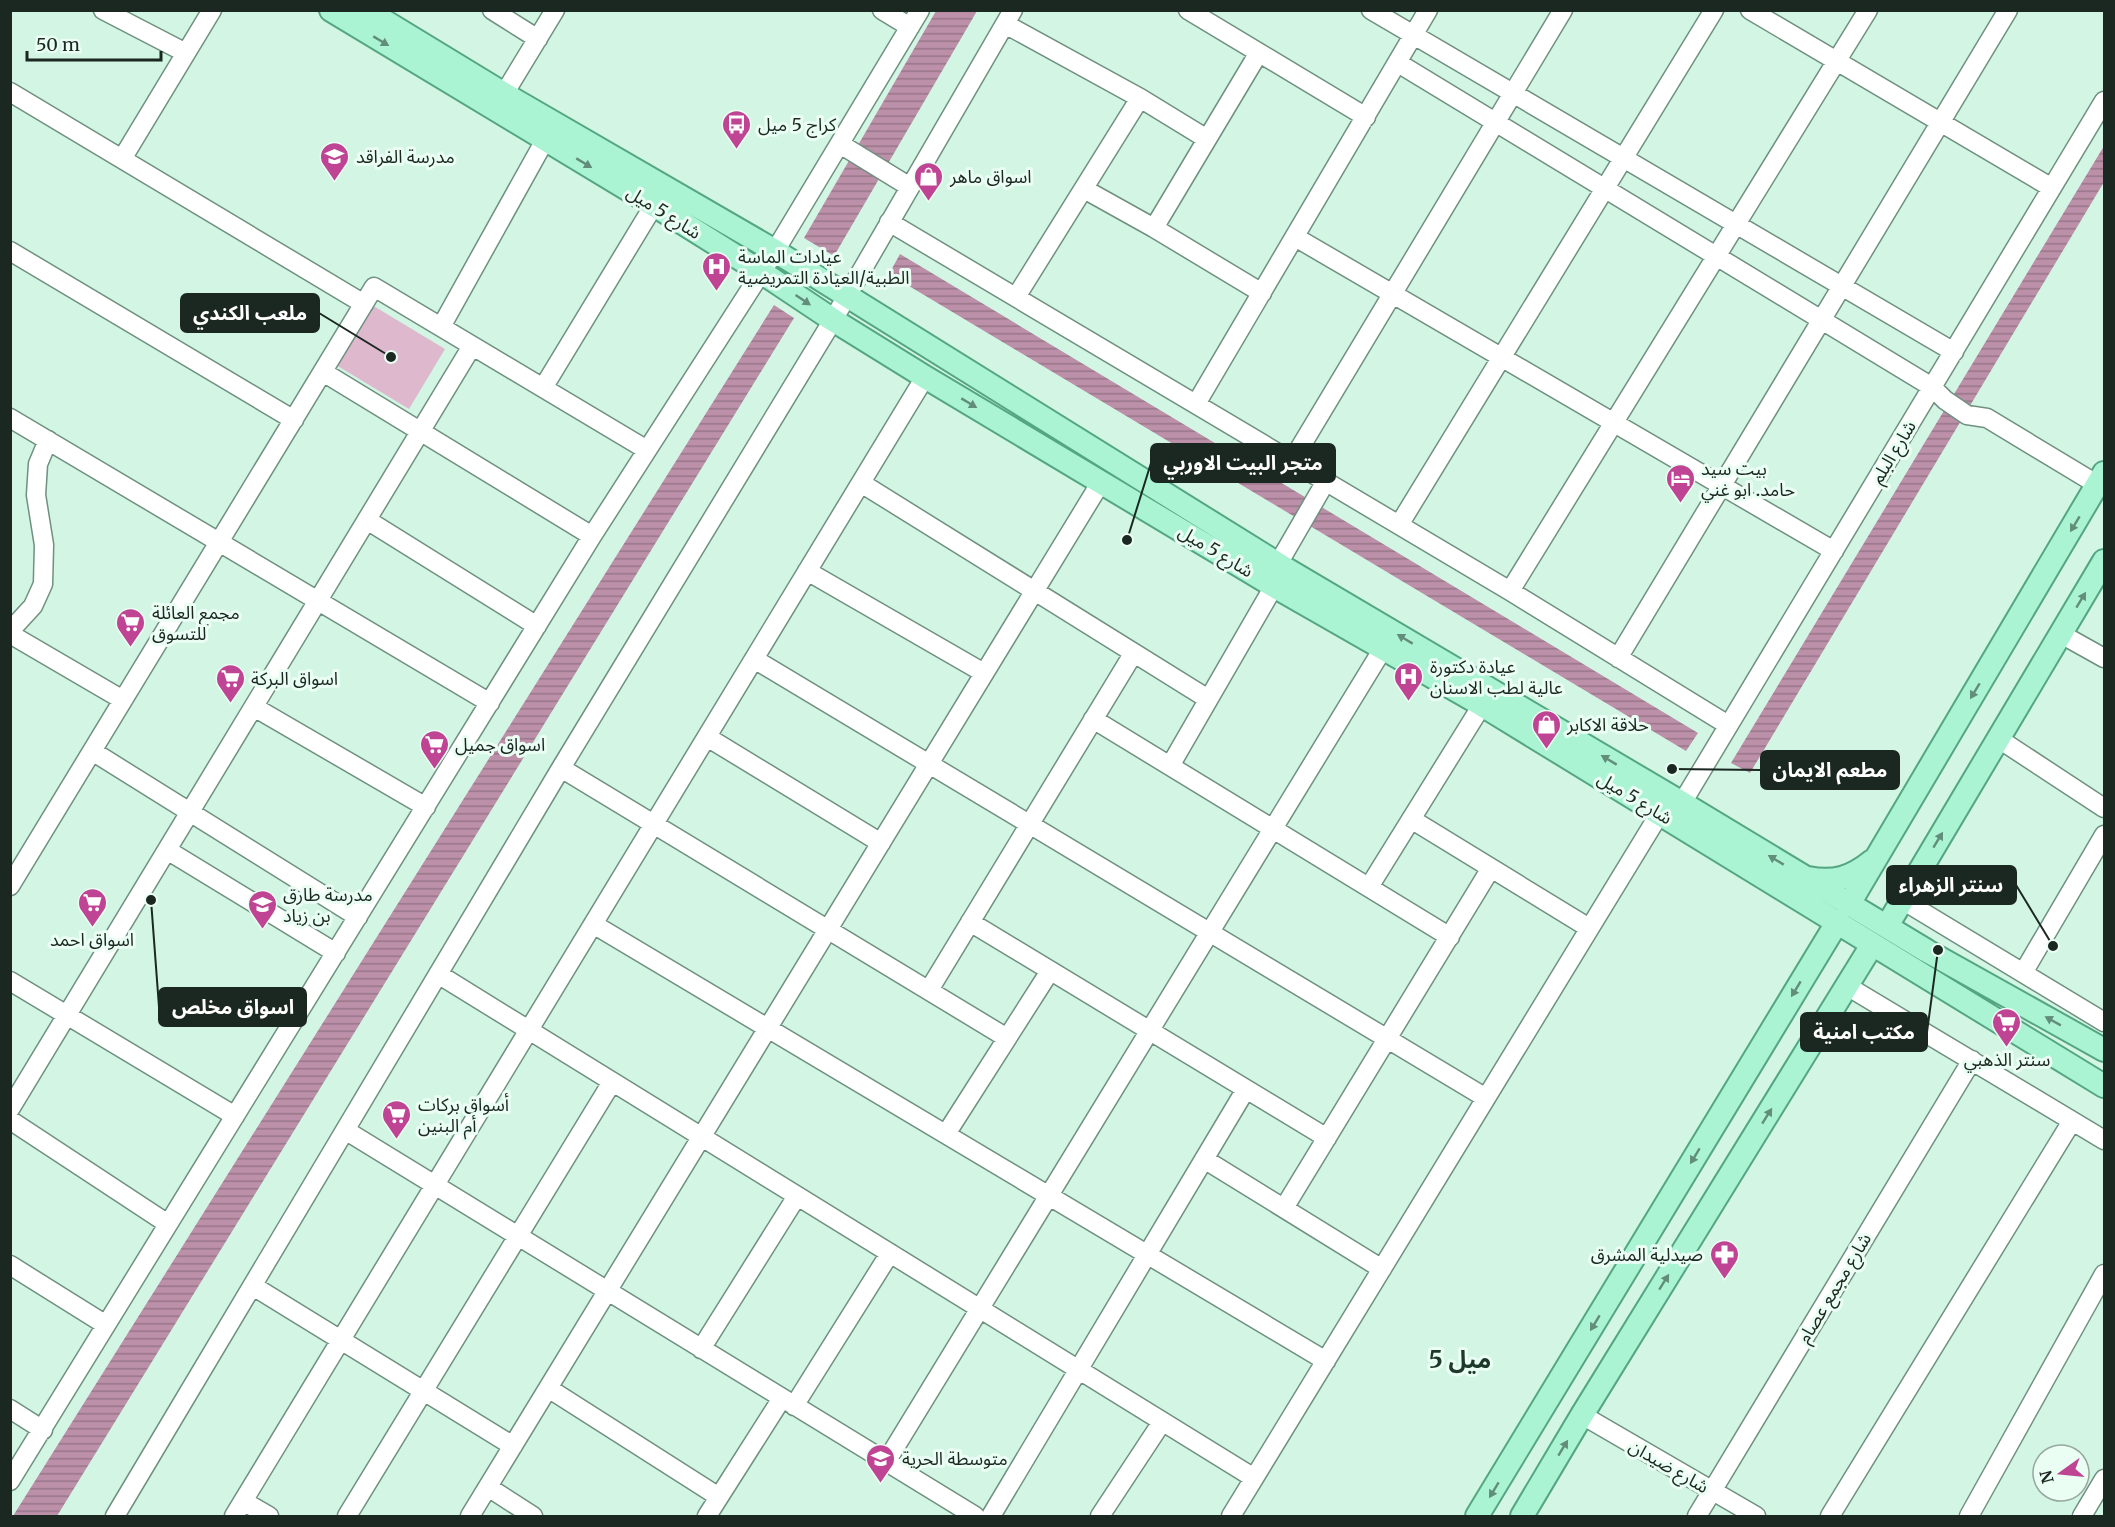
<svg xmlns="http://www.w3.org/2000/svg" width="2115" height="1527" font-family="Merriweather,'Noto Sans Arabic',serif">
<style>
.pitch{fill:#deb8cd}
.water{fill:url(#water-rules)}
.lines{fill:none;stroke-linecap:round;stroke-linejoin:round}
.minor-casing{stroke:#709080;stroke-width:21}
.major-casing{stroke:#54a682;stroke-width:26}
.minor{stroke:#fff;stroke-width:18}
.major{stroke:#aaf3d3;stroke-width:22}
.oneway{fill:#628d7a}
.labels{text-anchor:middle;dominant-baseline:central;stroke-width:6;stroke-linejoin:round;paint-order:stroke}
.poi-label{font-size:18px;fill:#1b2721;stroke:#eafef3;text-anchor:start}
.street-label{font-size:18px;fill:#1b2721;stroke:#eafef3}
.district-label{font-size:24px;font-weight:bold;fill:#1d392c;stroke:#eafef3}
.leader{fill:none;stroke:#1b2721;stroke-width:2}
.callout-dot{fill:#1b2721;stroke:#eafef3;stroke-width:2}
.callout{fill:#1b2721;stroke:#1b2721;stroke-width:2}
.callout-label{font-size:20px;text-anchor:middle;font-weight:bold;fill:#fff}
</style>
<defs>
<pattern id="water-rules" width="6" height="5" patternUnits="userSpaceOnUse" patternTransform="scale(1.5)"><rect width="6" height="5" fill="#bc90a9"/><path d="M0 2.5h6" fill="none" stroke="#987689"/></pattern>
</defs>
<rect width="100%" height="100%" fill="#d3f5e3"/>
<path class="pitch" d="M372 305 445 349 409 409 336 365Z"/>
<path class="water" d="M936 11H977L834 256 804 238Z
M2104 146V182L1750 773 1731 763Z
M900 254 1698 733 1686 751 889 274Z
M774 305 794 318 57 1516H13Z"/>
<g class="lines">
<defs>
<path id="minor" d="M103 10 186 53
M492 10 538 39
M882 10 910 27
M1188 10 1366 117
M1371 10 1954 352
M1750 10 2052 188
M1005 24 1140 98 1207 139
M1398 63 1932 387 1945 400 1967 415 1987 418 2098 485
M10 92 364 304
M504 94 555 10
M840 144 910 187
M122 159 212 10
M1084 189 1154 228 1262 293
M889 222 1510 591 1728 725
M1154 228 1258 54
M1295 237 1834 551
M10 251 294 420
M1016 297 1140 98
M441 327 545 140
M323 372 592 536
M543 388 654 205
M1196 404 1428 10
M10 418 490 703
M1292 461 1563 10
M861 483 1208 699
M367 520 537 626
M1399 525 1714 10
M1278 564 1326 481
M807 571 984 673
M1510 591 1868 10
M10 631 33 606 43 584 44 545 36 495 38 464 48 440
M10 634 123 700
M2061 634 2104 658
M1618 658 2008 10
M754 659 1486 1098
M254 707 426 807
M1093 719 1450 937
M707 737 881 843
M1999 739 2104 808
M92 751 358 917
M1170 766 1274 586
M561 768 1007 1038
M1682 803 2104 101
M1411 819 1589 928
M167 850 336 953
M10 886 374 287 647 450
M1369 887 1482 705
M1909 904 2104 1022
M970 922 1327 1138
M593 924 1326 1361
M2023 973 2104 835
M438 974 1254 1478
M10 981 235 1116
M1847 986 2104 1140
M929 990 1133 654
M10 1109 472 346
M10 1120 168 1224
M345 1130 975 1516
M946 1134 1050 971
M1204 1159 1382 1269
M1284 1208 1491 868
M10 1265 106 1325
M253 1286 513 1446
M701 1349 797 1196
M548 1388 719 1497
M794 1406 890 1253
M10 1409 43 1430
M1582 1415 1756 1516
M886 1462 1384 647
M10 1481 592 536 775 251 920 10
M488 1487 533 1516
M243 1501 269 1516
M115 1516 561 768 833 320 1013 10
M234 1516 925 377
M347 1516 612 1082
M470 1516 1101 482
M707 1516 782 1398
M991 1516 1246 1089
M1100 1516 1162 1422
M1231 1516 1660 813
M1697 1516 1972 1060
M1830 1516 2072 1121
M1969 1516 2104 1274
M2082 1516 2104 1479"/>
<path id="major" d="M331 10 654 205 761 272 833 320 925 377 1274 586 1482 705 2104 1086
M366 10 504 94 775 251 1286 569 1682 803 1927 951 2104 1050
M1808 878C1834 883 1851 878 1872 861
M1849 904 2104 473
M1887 926 2104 561
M1477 1516 1838 921
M1522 1516 1582 1415 1872 945"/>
</defs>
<use href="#minor" class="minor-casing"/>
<use href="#major" class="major-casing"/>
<use href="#minor" class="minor"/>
<use href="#major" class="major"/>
</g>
<defs><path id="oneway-solid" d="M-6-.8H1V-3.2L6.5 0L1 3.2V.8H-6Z" transform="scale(1.5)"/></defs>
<g class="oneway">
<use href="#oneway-solid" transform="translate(381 41) rotate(31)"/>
<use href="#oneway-solid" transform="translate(584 163) rotate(31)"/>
<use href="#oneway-solid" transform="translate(803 300) rotate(34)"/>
<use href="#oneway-solid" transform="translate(969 403) rotate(31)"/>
<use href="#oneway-solid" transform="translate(2075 524) rotate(121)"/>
<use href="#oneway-solid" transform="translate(2081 600) rotate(-59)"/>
<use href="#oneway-solid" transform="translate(1405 639) rotate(-149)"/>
<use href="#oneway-solid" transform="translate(1975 691) rotate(121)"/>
<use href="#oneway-solid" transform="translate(1609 760) rotate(-149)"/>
<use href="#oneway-solid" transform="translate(1938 840) rotate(-59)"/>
<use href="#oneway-solid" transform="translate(1776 860) rotate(-149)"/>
<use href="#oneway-solid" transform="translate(1796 989) rotate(121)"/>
<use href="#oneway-solid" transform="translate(2053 1021) rotate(-151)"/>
<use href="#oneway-solid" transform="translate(1767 1116) rotate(-58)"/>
<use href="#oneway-solid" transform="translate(1695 1156) rotate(121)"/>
<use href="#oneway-solid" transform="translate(1664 1282) rotate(-58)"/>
<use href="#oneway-solid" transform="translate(1595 1323) rotate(121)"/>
<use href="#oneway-solid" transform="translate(1563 1448) rotate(-59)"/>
<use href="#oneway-solid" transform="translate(1494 1490) rotate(121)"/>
</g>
<defs>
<symbol id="bus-pin" viewBox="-11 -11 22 30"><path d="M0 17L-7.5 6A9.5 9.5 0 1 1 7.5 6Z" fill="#c04494" stroke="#eafef3"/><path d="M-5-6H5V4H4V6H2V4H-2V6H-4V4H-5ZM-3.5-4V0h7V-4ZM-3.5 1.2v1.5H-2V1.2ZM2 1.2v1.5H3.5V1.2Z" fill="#fff"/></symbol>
<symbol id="school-pin" viewBox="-11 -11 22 30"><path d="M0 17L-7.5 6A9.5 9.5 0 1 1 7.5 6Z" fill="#c04494" stroke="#eafef3"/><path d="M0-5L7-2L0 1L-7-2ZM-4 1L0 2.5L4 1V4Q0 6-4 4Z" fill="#fff"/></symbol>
<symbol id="shop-pin" viewBox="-11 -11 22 30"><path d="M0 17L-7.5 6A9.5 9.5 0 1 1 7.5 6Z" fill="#c04494" stroke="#eafef3"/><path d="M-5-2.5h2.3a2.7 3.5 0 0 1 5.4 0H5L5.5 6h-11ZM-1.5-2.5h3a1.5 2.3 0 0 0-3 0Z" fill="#fff"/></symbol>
<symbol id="hospital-pin" viewBox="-11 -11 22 30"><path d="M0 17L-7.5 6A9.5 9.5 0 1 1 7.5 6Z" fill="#c04494" stroke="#eafef3"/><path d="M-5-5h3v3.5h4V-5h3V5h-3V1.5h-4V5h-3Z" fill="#fff"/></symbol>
<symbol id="hotel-pin" viewBox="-11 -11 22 30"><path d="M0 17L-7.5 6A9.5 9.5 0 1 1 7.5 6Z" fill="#c04494" stroke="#eafef3"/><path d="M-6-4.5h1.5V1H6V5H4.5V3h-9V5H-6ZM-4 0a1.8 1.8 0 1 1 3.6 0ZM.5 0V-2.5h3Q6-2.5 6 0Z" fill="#fff"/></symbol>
<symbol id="supermarket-pin" viewBox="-11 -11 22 30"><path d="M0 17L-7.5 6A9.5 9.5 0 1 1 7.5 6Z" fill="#c04494" stroke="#eafef3"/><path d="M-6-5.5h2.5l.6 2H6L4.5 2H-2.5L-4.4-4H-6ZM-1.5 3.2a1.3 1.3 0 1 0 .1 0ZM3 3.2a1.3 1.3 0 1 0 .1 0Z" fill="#fff"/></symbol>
<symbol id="pharmacy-pin" viewBox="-11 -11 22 30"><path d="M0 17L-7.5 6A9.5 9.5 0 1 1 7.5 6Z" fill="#c04494" stroke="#eafef3"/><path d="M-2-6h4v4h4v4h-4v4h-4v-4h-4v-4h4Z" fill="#fff"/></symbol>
</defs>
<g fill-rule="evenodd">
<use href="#bus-pin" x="720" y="108" width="33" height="45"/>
<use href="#school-pin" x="318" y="140" width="33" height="45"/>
<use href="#shop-pin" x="912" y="160" width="33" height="45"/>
<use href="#hospital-pin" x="700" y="250" width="33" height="45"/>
<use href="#hotel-pin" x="1664" y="462" width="33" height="45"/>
<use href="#supermarket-pin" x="114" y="606" width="33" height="45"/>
<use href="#hospital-pin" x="1392" y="660" width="33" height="45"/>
<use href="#supermarket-pin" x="214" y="662" width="33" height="45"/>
<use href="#shop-pin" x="1530" y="708" width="33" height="45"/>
<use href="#supermarket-pin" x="418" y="728" width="33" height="45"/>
<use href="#supermarket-pin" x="76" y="886" width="33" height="45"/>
<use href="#school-pin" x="246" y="888" width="33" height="45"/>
<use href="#supermarket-pin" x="1990" y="1006" width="33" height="45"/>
<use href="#supermarket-pin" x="380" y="1098" width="33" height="45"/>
<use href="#pharmacy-pin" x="1708" y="1238" width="33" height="45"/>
<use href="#school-pin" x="864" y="1442" width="33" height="45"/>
</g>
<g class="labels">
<g class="poi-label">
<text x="758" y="124">كراج 5 ميل</text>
<text x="356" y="156">مدرسة الفراقد</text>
<text x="950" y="176">اسواق ماهر</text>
<text x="738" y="256">عيادات الماسة<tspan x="738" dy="21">الطبية/العيادة التمريضية</tspan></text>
<text x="1701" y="468">بيت سيد<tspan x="1701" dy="21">حامد. ابو غني</tspan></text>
<text x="152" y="612">مجمع العائلة<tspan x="152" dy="21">للتسوق</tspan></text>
<text x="1430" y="666">عيادة دكتورة<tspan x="1430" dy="21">عالية لطب الاسنان</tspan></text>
<text x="251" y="678">اسواق البركة</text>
<text x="1567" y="724">حلاقة الاكابر</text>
<text x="455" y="744">اسواق جميل</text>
<text x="283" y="894">مدرسة طارق<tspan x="283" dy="21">بن زياد</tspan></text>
<text x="92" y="939" text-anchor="middle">اسواق احمد</text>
<text x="2007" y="1059" text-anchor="middle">سنتر الذهبي</text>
<text x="418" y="1104">أسواق بركات<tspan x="418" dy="21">أم البنين</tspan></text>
<text x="1703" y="1254" text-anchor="end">صيدلية المشرق</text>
<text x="902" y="1458">متوسطة الحرية</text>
</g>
<g class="street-label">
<text transform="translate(664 212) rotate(32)">شارع 5 ميل</text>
<text transform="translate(1893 452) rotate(-59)">شارع البلم</text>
<text transform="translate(1216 551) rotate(31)">شارع 5 ميل</text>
<text transform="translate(1635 798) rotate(31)">شارع 5 ميل</text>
<text transform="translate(1834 1288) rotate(-59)">شارع مجمع عصام</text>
<text transform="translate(1669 1466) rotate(30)">شارع ضيدان</text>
</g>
<g class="district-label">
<text x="1460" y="1359">5 ميل</text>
</g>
</g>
<path class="leader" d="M391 357L319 313M1127 540L1151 463M1672 769L1761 770M2053 946L2016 885M151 900L159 1007M1938 950L1927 1032"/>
<g class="callout-dot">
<circle cx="391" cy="357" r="6"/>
<circle cx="1127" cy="540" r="6"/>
<circle cx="1672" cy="769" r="6"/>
<circle cx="2053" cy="946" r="6"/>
<circle cx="151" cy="900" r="6"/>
<circle cx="1938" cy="950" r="6"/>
</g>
<g class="callout">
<rect x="181" y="294" width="138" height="38" rx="6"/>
<rect x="1151" y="444" width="184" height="38" rx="6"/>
<rect x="1761" y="751" width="138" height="38" rx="6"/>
<rect x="1887" y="866" width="129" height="38" rx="6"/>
<rect x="159" y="988" width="147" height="38" rx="6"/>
<rect x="1801" y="1013" width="126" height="38" rx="6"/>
</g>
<g class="callout-label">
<text x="250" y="320">ملعب الكندي</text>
<text x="1243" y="470">متجر البيت الاوربي</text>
<text x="1830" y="777">مطعم الايمان</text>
<text x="1951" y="892">سنتر الزهراء</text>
<text x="233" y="1014">اسواق مخلص</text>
<text x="1864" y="1039">مكتب امنية</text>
</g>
<rect width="2115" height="1527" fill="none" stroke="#1b2721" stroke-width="24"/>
<g transform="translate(2061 1473) rotate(255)"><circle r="28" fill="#eafef3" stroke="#97a89f" stroke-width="1.5"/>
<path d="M0-4.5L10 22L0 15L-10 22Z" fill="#c04494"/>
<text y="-9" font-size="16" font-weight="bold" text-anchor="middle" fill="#1b2721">N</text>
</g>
<path d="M27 51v9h134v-9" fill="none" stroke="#1b2721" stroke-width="3"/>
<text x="36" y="51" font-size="18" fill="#1b2721" stroke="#eafef3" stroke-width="4.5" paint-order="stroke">50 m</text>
</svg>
